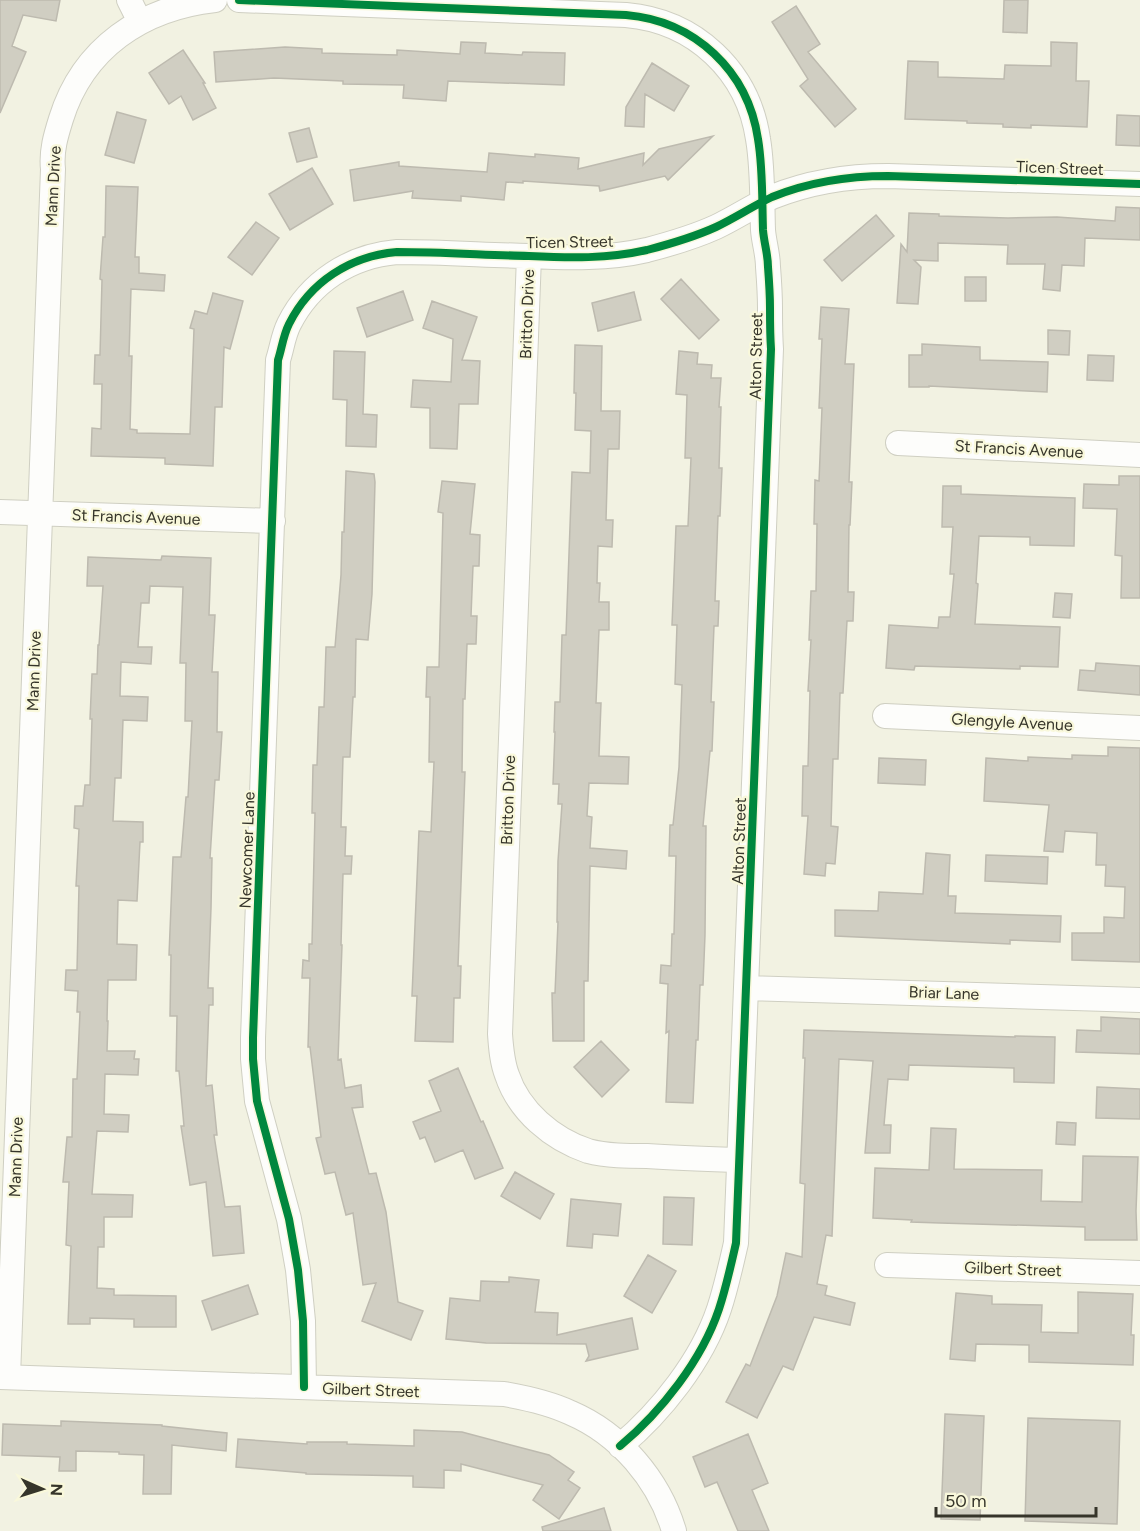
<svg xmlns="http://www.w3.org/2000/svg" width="1140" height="1531" font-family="Figtree,sans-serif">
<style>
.building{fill:#d0cec2;stroke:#bdbaaf;stroke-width:1.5}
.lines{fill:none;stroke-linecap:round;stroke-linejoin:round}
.street-casing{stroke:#cfcfc2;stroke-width:26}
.street{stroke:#fdfdfb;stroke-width:24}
.cycleway-casing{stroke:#f9f8db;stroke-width:11}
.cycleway{stroke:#00873e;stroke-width:8}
.labels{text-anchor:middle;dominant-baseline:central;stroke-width:4.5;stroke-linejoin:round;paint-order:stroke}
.street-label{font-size:16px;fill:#36352a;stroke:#f9f8db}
</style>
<rect width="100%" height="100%" fill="#f2f2e2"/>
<path class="building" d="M0 0H60L56 21 23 15 12 46 26 52 0 113Z
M1004 0H1028L1027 33 1003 32Z
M796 6 820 44 808 52 856 109 835 127 800 86 808 79 772 22Z
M461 42 486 43 485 53 522 55 523 52 565 53 564 85 448 81 446 101 403 98 404 85 343 84V81L274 78 216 82 214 52 285 47 322 49V53L397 55V50L460 54Z
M1051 42 1077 43 1076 81H1089L1087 127 1031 125V128L1003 127V124L967 123V121L905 119 908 61 938 62V77L1004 79 1005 65 1051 66Z
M183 50 205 83H203L216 108 193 120 181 96 169 104 149 73Z
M652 63 689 86 674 111 645 94 644 127 625 126 626 107Z
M117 112 146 120 134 163 105 155Z
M1117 115 1140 116V146L1116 145Z
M309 128 317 157 297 162 289 133Z
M713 136 668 180 665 176 600 191 599 186 523 181V183L506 182 504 200 461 196V201L412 198 413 191 354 201 350 170 399 162V166L487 172 489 153 535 157V154L579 158 578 169 644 153 643 165 659 149Z
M312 168 333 204 290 230 269 194Z
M106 186 138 187 135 257H139V273L165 275 164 291 131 289 129 356H132L130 429 137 430V433L190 434 194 329 190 328 195 311 207 314 213 293 243 301 230 349 224 347 222 407H215L213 466 165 464V458L91 456 92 428 101 429 102 384H94L95 355H100L102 280 100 279 103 237H105Z
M1116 207 1140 208V240L1085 238 1084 266 1062 265 1060 291 1043 289 1045 264H1007L1008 245 938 243V261L914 260 921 267 918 304 897 303 901 244 907 252 909 213 939 214V216L1008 218 1057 217 1115 221Z
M876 215 894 236 842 281 824 260Z
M256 222 279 238 252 275 228 257Z
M965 277H986V301H965Z
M681 279 719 320 699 339 661 299Z
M403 291 413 320 367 337 357 308Z
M634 292 641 320 598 331 592 303Z
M432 301 477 317 462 360 480 361 478 404H459L457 449 430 448V408L411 407 413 380 451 382 453 339 423 328Z
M821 307 849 309 845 364H854L849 482H852L850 525H849L848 592H854L853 621H847L843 693H840L838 759H833L831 826 838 827 835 864 826 863 825 876 804 874 808 816H802L803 766H808L810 691H808L811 640H809L811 591H816L817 524H814L815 480 819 481 822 408H819L822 339H819Z
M1048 330 1070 331 1069 355 1048 354Z
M922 344 980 347V360L1048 362 1047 392 929 386V387H909V355H922Z
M575 345 602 346 601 411H620L619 449H608L606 520H613L612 547 598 546 597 583H600L599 602H609V630H599L596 703H601L599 756 629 757 628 784 589 783 587 816 592 817 590 848 627 851 626 869 590 866 588 981H584V1041H553L552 993H555L558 922H557L558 861 562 804H558L559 784H553L555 732H554L555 702H560L562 635H566L572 472 590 473 591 431 575 430 576 393H574Z
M334 351 365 352 363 414 377 415 376 447 346 446 347 400 333 399Z
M679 351 698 353 697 364 712 365 711 378H721L719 407H721L719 468H722L720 516H718L715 601H719L718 626H714L711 702H714L712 751H710L703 826H706L705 935 703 985H700L698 1040H696L693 1103 666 1102 669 1031 666 1033 668 984 660 983 661 965 671 966 672 934H674L676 856H669L670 825H673L679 767 682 685 675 684 677 625H672L676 526H688L691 458H685L687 395 676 394Z
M1088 355 1114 356 1113 381 1087 380Z
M346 471 374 474 375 482 372 594 368 640 356 639 355 697H353L350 757H343L341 827H346L345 856H352L351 874H343L341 945H342L338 1060 341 1059 345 1088 361 1085 363 1107 352 1108 369 1174 376 1173 386 1212 398 1302 423 1311 411 1340 362 1321 376 1283 363 1285 353 1213 346 1215 335 1172 325 1174 316 1138 321 1137 310 1047H308L310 978H302L303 960 309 961V944H312L315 813H312L313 765H317L319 707H324L326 647H335L341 575 342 532H344Z
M1119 476H1140V598H1121L1122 556 1115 555 1117 509 1083 508 1084 484 1119 485Z
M442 481 475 484 470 534 480 535 479 566H473L471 616H477L476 644H467L465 699H463L462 772H465L458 966H461L460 998H454L453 1042 415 1041 417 996H412L419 831 431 832 434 762H429L430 697H426L427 667H439L443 513 438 512Z
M943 486H961V494L1075 498 1074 546 1030 545V537L979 536 976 583 978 584 975 624 1060 627 1058 667 1020 666V669L915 666 914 670 886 668 889 625 938 628 939 617H950L954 574H950L953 527H942Z
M162 556 211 558 209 615H215L212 672H218L217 732H222L219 780H215L210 858H212L211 908 208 988H213V1005H209L206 1086 212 1085 217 1135H214L225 1207 240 1206 244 1253 213 1256 206 1182 190 1185 181 1126H184L179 1071H176L177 1016H170L171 955H169L173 857H181L186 797H188L192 721H185L186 663H180L183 587 150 586 149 603H141L138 647H152L151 664 121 662 120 696 148 697 147 721 123 720 121 778H115L113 821 143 822V842H140L137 901 118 900 117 944 137 945 136 980H108L107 1021H108L107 1051H135L134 1059H139L138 1075 105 1074 104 1114 129 1115 128 1132 97 1131 92 1194 133 1195 132 1217H104V1247H98L97 1288 114 1289V1295L176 1296V1327H134V1319L90 1318V1324H68L71 1246 66 1245 69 1182H63L67 1137H72L73 1079H77L80 1012H77L78 991 65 990 66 970H77L79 886H76L79 829 74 828 75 806H83L85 785H90L92 719H90L92 674H97L98 645H99L103 586H87L88 557 161 560Z
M1055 593 1072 594 1070 618 1053 617Z
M1096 663 1140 666V695L1078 690 1080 670 1095 671Z
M1108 747 1140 748V962L1072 960V933H1104V917L1124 918 1125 887 1105 886 1106 865H1096L1097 833 1065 831 1063 852 1044 851 1049 805 984 801 986 758 1028 761V757L1072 759V755L1108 756Z
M879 758 926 760 925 785 878 783Z
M926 853 950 855 948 896H956L955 913 1061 916 1060 942 1010 940V944L835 936V910L878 911 879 892 923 894Z
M986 855 1048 857 1047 884 985 881Z
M1101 1017 1140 1019V1054L1076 1052 1077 1030 1101 1031Z
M804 1030 1015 1037V1036L1055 1037 1054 1083 1014 1082V1068L909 1065 908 1080 888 1079 884 1125H891L890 1153H865L873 1061 839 1059 832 1236 826 1235 817 1284 827 1286 825 1295 855 1303 850 1325 814 1317 793 1370 783 1366 757 1418 726 1402 746 1364 750 1366 777 1296 786 1253 802 1257 805 1184 800 1183 805 1058H803Z
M601 1041 629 1070 602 1097 574 1067Z
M458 1068 481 1122 483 1121 503 1168 475 1179 463 1150 435 1162 425 1137 420 1139 413 1122 441 1111 429 1081Z
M1097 1087 1140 1089V1119L1096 1118Z
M1057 1122 1076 1123 1075 1145 1056 1144Z
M931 1128 956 1129 954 1169 1042 1170 1041 1201 1082 1202 1083 1156 1138 1157 1136 1211 1137 1240H1085V1227L940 1223 911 1222 912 1220 873 1218 875 1168 929 1170Z
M515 1172 554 1194 540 1219 501 1196Z
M664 1197 694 1198 692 1245 663 1244Z
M571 1199 621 1204 618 1236 593 1234 592 1248 567 1246Z
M648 1255 676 1271 652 1313 624 1296Z
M509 1277 539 1280 535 1312 558 1313 557 1335 632 1318 638 1349 586 1361 589 1356 586 1344 486 1343 446 1339 450 1298 480 1301 481 1281 509 1282Z
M248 1285 258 1314 212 1330 202 1301Z
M1078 1292 1133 1294 1131 1335H1134L1133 1365 1029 1362V1345L976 1344 975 1361 950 1359 956 1293 992 1296V1304L1042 1305 1041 1332 1078 1333Z
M945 1414 984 1416 980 1520 941 1519Z
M1028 1418 1120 1421 1117 1524 1025 1521Z
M61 1421 162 1425V1426L227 1433 226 1451 172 1445 171 1494H143L144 1455 119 1454V1452L76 1451V1471H59L60 1457 2 1455 3 1424 61 1426Z
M414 1430 462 1432 549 1455 574 1472 568 1480 580 1488 559 1519 533 1500 543 1485 461 1464V1471L444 1470V1488L413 1487V1476L306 1474V1473L236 1467 238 1439 307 1444V1442H347V1444L414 1446Z
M748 1434 768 1483 752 1490 769 1531H738L717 1482 705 1487 693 1457Z
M604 1508 611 1531H543L542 1527Z"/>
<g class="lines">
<defs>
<path id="street" d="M129 0 140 22
M239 0 626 15C695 21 748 71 758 139 763 168 762 201 763 230 764 243 768 254 768 267 769 280 770 294 770 308 770 321 770 335 771 349L736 1243C731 1265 726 1288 719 1309 702 1360 661 1412 620 1446
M529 256 500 1034C501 1048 502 1062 507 1075 519 1111 552 1139 588 1151 607 1156 628 1156 647 1156 678 1158 709 1159 739 1160
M898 443 1140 455
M0 512 273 521
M885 716 1140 728
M747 988 1140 1000
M887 1265 1140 1273
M0 1377 504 1394C527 1398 550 1403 571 1413 620 1434 659 1480 674 1531
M8 1377 53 169C51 151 56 135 61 119 83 48 142 8 215 0
M304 1387 303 1321 298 1270 289 1219 257 1101 253 1059V1038L278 360C282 348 283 336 289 324 310 282 350 256 397 252 441 252 485 255 529 256 569 258 608 259 647 250 670 244 694 237 716 227 735 218 753 206 772 197 809 182 848 176 888 176L1140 184"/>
</defs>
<use href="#street" class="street-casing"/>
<use href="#street" class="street"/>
<defs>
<path id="cycleway" d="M239 0 626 15C695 21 748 71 758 139 763 168 762 201 763 230 764 243 768 254 768 267 769 280 770 294 770 308 770 321 770 335 771 349L736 1243C731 1265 726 1288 719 1309 702 1360 661 1412 620 1446
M304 1387 303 1321 298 1270 289 1219 257 1101 253 1059V1038L278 360C282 348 283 336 289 324 310 282 350 256 397 252 441 252 485 255 529 256 569 258 608 259 647 250 670 244 694 237 716 227 735 218 753 206 772 197 809 182 848 176 888 176L1140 184"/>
</defs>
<use href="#cycleway" class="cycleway-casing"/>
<use href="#cycleway" class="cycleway"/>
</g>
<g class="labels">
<g class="street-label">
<text transform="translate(1060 168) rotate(2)">Ticen Street</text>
<text transform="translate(53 186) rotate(-87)">Mann Drive</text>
<text transform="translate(570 242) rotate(-1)">Ticen Street</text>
<text transform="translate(527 314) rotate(-88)">Britton Drive</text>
<text transform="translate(756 356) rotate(-89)">Alton Street</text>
<text transform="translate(1019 449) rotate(3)">St Francis Avenue</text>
<text transform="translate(136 517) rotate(2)">St Francis Avenue</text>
<text transform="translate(34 671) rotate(-88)">Mann Drive</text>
<text transform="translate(1012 722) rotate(3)">Glengyle Avenue</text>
<text transform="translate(508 800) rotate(-88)">Britton Drive</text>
<text transform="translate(739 841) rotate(-88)">Alton Street</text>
<text transform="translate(247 850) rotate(-88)">Newcomer Lane</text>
<text transform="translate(944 993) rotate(2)">Briar Lane</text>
<text transform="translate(16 1157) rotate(-88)">Mann Drive</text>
<text transform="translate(1013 1269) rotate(2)">Gilbert Street</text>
<text transform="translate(371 1390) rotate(2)">Gilbert Street</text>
</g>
</g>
<g transform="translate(42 1489) rotate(93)" stroke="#f9f8db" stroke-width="4.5" paint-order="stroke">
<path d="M0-4.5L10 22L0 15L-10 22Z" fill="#36352a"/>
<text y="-9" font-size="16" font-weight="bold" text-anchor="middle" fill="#36352a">N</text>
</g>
<path d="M936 1507v9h160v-9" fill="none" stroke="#36352a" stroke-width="3"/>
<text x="945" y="1507" font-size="18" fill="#36352a" stroke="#f9f8db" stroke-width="4.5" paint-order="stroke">50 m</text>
</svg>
